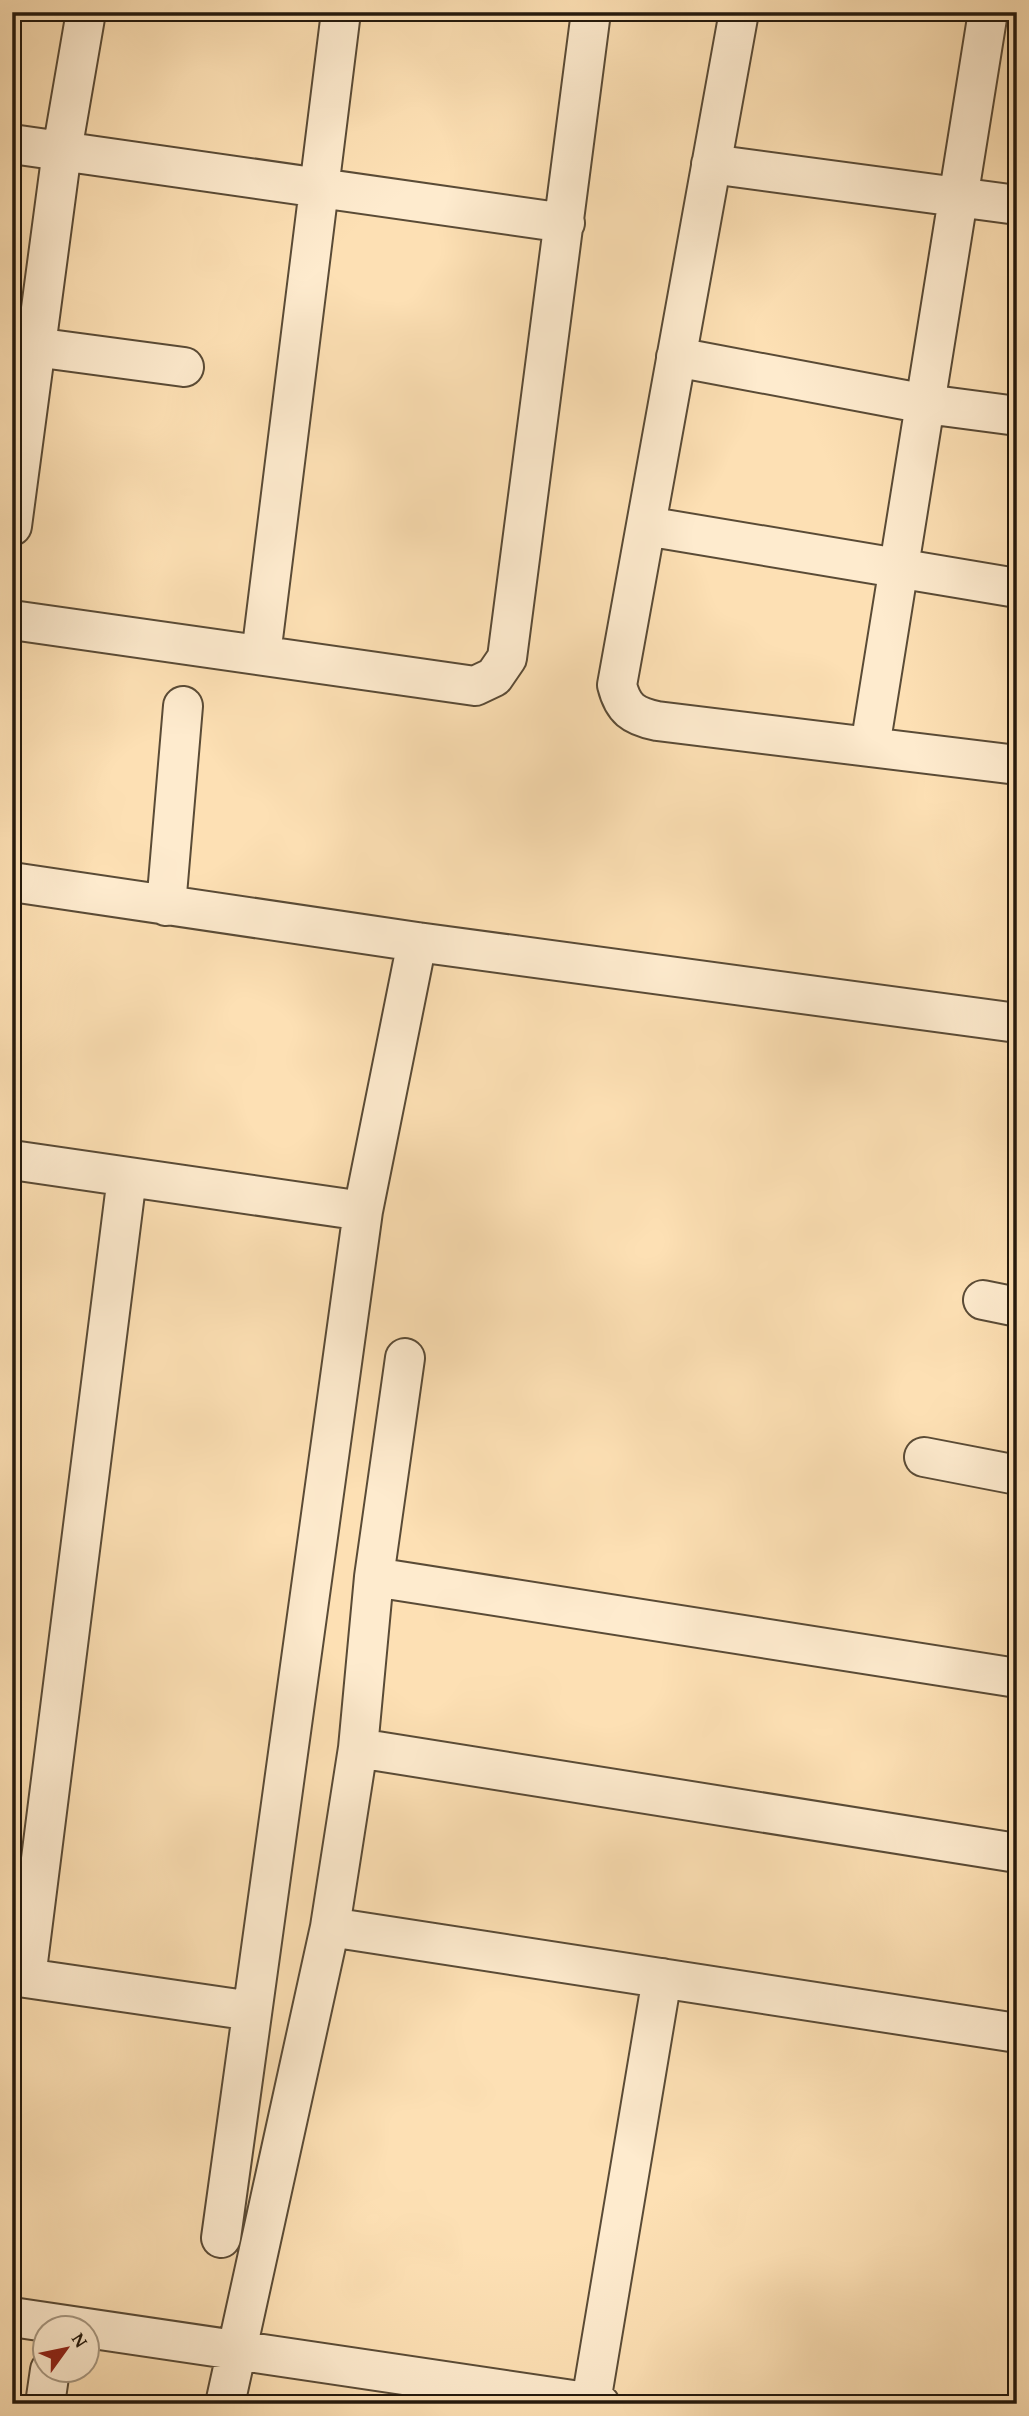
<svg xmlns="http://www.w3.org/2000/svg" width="1029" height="2416" font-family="'Gentium Book Plus',serif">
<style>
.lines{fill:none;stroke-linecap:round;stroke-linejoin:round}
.minor-casing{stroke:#5a4b36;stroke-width:42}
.minor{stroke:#feebce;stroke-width:38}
</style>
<rect width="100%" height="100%" fill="#fde0b4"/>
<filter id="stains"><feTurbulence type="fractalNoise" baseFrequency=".00286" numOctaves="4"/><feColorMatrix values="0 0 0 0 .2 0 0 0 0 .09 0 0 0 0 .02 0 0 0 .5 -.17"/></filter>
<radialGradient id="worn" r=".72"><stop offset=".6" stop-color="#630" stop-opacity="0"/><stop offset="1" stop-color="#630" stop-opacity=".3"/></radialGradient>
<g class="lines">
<defs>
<path id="minor" d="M739 12 617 685C623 709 633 716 657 721L1017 765
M12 144 565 223
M711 164 1017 205
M12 344 184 367
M676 357 926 404 1017 416
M12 526 62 151 86 12
M646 526 1017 588
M12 620 475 686 494 677 507 658 591 12
M261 655 341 12
M870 747 988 12
M12 882 417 942 1017 1023
M166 906 183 706
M12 1160 363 1211
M983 1300 1017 1307
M924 1457 1017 1475
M374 1577 405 1358
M358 1748 1017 1853
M330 1927 1017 2033
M12 1976 252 2011
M26 1978 127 1177
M221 2238 363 1211 417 942
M12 2317 600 2404
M591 2402 662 1978
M45 2404 50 2370
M225 2404 330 1927 358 1748 374 1577 1017 1678"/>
</defs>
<use href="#minor" class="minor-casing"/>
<use href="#minor" class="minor"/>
</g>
<rect width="1029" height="2416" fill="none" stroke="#fde0b4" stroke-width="42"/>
<rect x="14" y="14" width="1001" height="2388" fill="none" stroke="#24190c" stroke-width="3.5"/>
<rect x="21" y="21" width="987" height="2374" fill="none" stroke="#24190c" stroke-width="2"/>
<g transform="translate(66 2349) rotate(57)"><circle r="33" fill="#feebce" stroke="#a79780" stroke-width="2"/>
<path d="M0-5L12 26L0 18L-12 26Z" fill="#8f2418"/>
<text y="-10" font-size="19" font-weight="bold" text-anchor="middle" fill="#24190c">N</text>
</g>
<rect width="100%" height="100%" filter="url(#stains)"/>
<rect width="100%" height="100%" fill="url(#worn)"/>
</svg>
